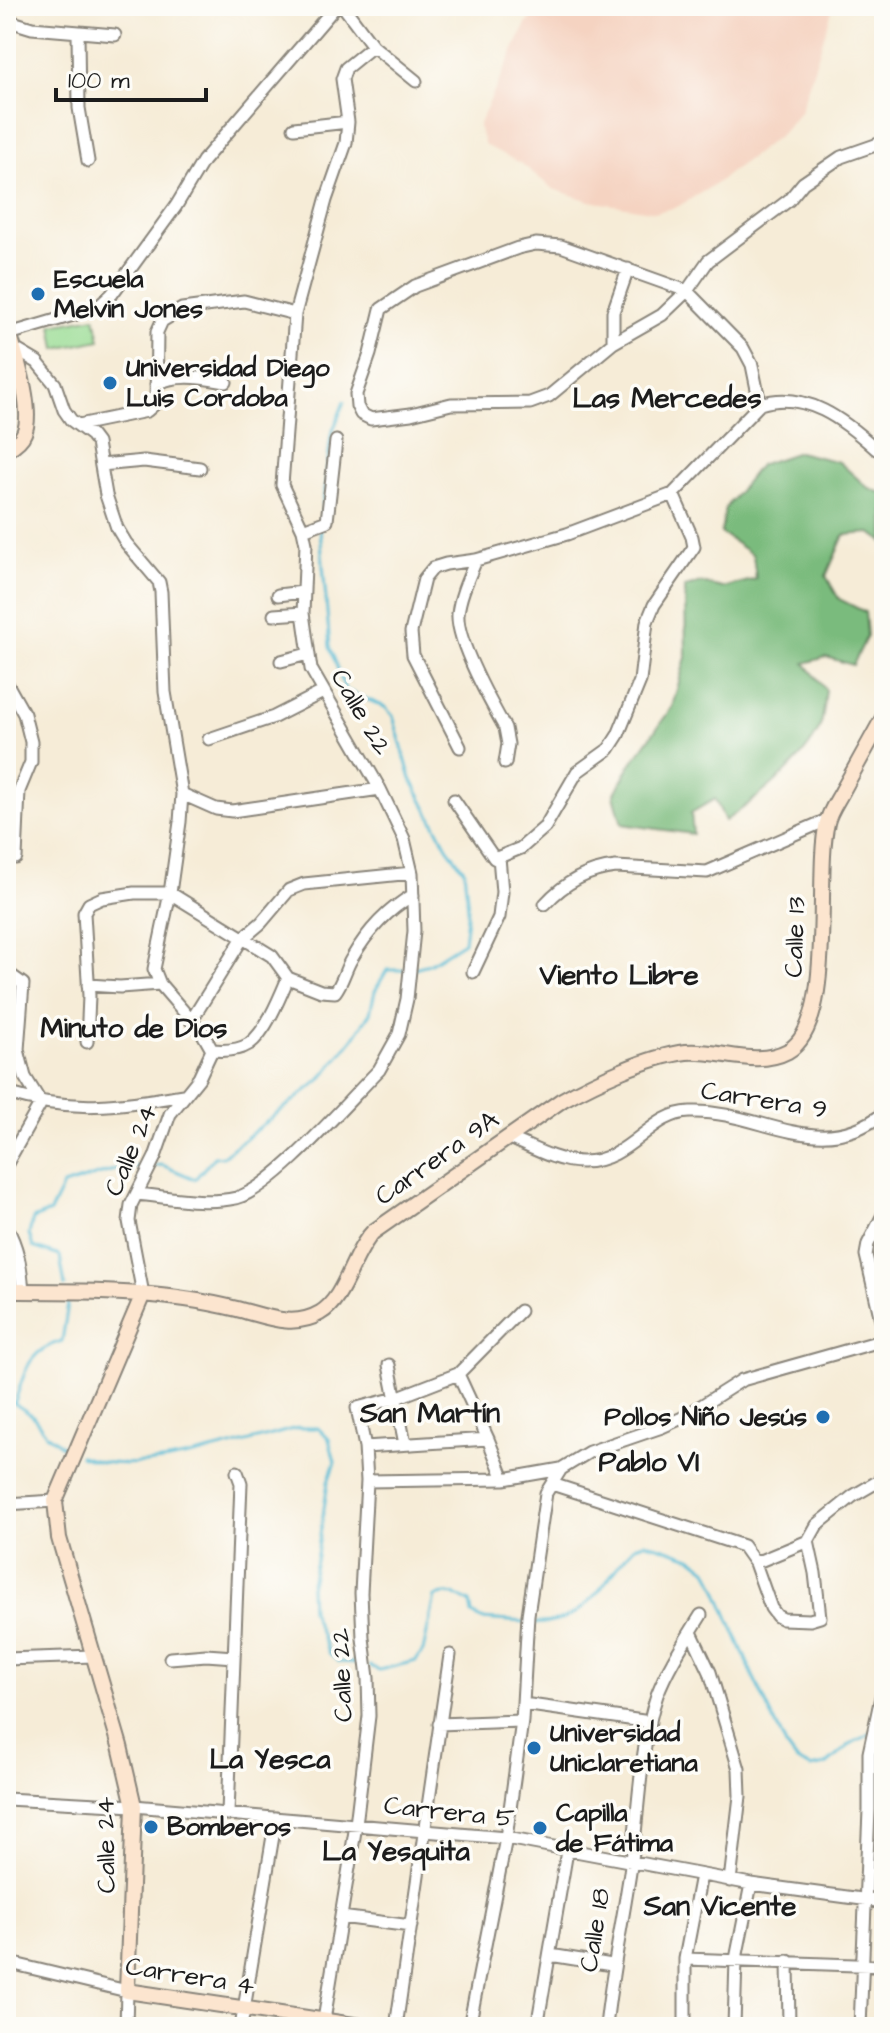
<svg xmlns="http://www.w3.org/2000/svg" width="890" height="2033" font-family="'Architects Daughter',sans-serif">
<style>
.built{fill:#f5d3c1}
.green{fill:#98db93;stroke:#5a7c58;stroke-width:2}
.forest{fill:#7abb7d;stroke:#4b6c4c;stroke-width:2}
.lines{fill:none;stroke-linecap:round;stroke-linejoin:round}
.stream{stroke:#55bad3;stroke-width:3}
.street-casing{stroke:#89847a;stroke-width:15}
.secondary-casing{stroke:#89847a;stroke-width:18}
.street{stroke:#fff;stroke-width:11}
.secondary{stroke:#fce5cf;stroke-width:14}
.poi-dot{fill:#1f6fb2;stroke:#fdfcf7;stroke-width:3}
.labels{text-anchor:middle;dominant-baseline:central;stroke-width:7;stroke-linejoin:round;paint-order:stroke}
.poi-label{font-size:26px;font-weight:bold;fill:#1c1c1c;stroke:#fdfcf7;text-anchor:start}
.street-label{font-size:26px;fill:#1c1c1c;stroke:#fdfcf7}
.neighbourhood-label{font-size:28px;font-weight:bold;fill:#1c1c1c;stroke:#fdfcf7}
</style>
<rect width="100%" height="100%" fill="#fdfcf7"/>
<filter id="ink" filterUnits="userSpaceOnUse"><feTurbulence type="fractalNoise" baseFrequency=".0125" numOctaves="2"/><feDisplacementMap in="SourceGraphic" scale="16" xChannelSelector="R" yChannelSelector="G"/><feConvolveMatrix kernelMatrix="1 2 1 2 8 2 1 2 1" color-interpolation-filters="sRGB"/></filter>
<filter id="wash" filterUnits="userSpaceOnUse"><feTurbulence type="fractalNoise" baseFrequency=".006" numOctaves="4" result="noise"/><feDisplacementMap in="SourceGraphic" scale="32" xChannelSelector="R" yChannelSelector="G"/><feGaussianBlur stdDeviation="1.8" result="paint"/><feColorMatrix in="noise" values="0 0 0 0 0 0 0 0 0 0 0 0 0 0 0 0 0 1.4 0 .05"/><feComposite in="paint" operator="in"/></filter>
<g filter="url(#wash)">
<rect width="100%" height="100%" fill="#f6ecd7"/>
<path class="built" d="M558 6H838L833 8 800 112 781 134 714 185 677 207 656 212 590 201 553 189 522 164 485 145 478 126 526 24 538 11Z"/>
<path class="green" d="M95 317 100 340 56 349 52 325Z"/>
<path class="forest" d="M798 452 839 462 867 487 884 494V542L871 533 844 535 826 576 839 599 865 612 867 636 853 665 826 657 805 663 826 690C824 703 824 722 817 733 799 766 755 800 725 821L715 799 691 813 693 834 622 824 614 795 629 767 672 707 686 657 685 587 701 583 723 588 756 579 753 555 721 533 725 509 759 465Z"/>
<g class="lines">
<path class="stream" d="M321 519 331 436 344 402
M320 529 330 647 345 690 385 707 393 716 411 779 447 847 464 870 468 908 464 942 429 964 414 968
M153 1166 162 1165 195 1179 214 1157 223 1156 320 1080 353 1039 370 1013 375 991 387 970H406
M65 1286 60 1256 33 1247 29 1234 33 1219 50 1212 63 1186 117 1169 146 1166
M6 1398 32 1415 46 1434 70 1452
M15 1402C25 1371 27 1351 62 1341L68 1304 67 1297
M80 1456C136 1480 241 1442 298 1428H318L329 1439 335 1462 328 1482 316 1561 310 1587 311 1611 329 1653 339 1662 363 1663
M532 1623C587 1627 603 1579 635 1546L645 1543 658 1546 691 1557 709 1571 753 1676 786 1746 797 1761 811 1768 826 1765 852 1743 870 1734
M370 1666 379 1670 416 1661 423 1651 435 1597C449 1590 457 1596 470 1602L472 1614 481 1619 525 1622"/>
</g>
</g>
<g filter="url(#ink)">
<g class="lines">
<defs>
<path id="street" d="M343 6 373 46 416 81
M6 20 32 28 115 35
M78 34 79 108 88 161
M294 128 348 122
M9 334 97 308 112 294 176 206 203 161 336 6
M613 343V312L628 269
M15 349 37 362 55 384 64 410 71 420 91 435 97 443 106 495 117 528 126 543 159 582 161 592 165 692 182 794 180 822 170 893 154 969 160 984 203 1034 212 1050 199 1078 170 1114 155 1157 131 1205 129 1221 143 1294
M156 384C178 373 202 378 226 382
M760 404 752 365 743 348 687 291 561 246 536 244 518 248 415 286 381 309 370 354 356 394 357 406 361 414 371 419 411 414 451 404 530 403 549 396 613 343 662 315 687 291 708 261 789 200 803 183 841 157 884 142
M79 425 147 411 156 403 157 332 162 321 182 309 244 301 295 314
M101 465 144 461 200 468
M303 530 327 521 336 441
M476 560C469 577 460 595 458 614 456 641 491 703 505 728L508 744 505 763
M278 595 303 592
M274 615 303 613
M281 661 308 654
M6 682 24 714 31 742V762L19 791 16 858
M209 739 274 717 323 692
M460 747 413 655 411 632 424 579 433 568 446 564 476 560 567 534 673 494 760 404C805 389 845 421 876 449L884 452
M182 794 216 809 232 811 380 789
M454 800 494 858 498 860
M545 904C564 883 587 870 616 867L707 872 827 820
M6 972 23 984 18 1050 25 1077 41 1103 6 1165
M473 972 499 917 502 892 499 857 521 848 545 827 577 772 609 749 618 735 640 681 647 622 654 605 694 547 692 537 673 494
M288 978 321 991 335 992C343 982 345 969 352 958 367 932 387 910 413 895
M88 985 120 987 160 984
M191 1021 242 939 261 923 289 890 304 884 412 873
M87 1042 89 996 84 913 89 904 102 898 134 893H170L272 956 288 978C280 997 266 1032 249 1044 238 1051 224 1051 212 1050
M6 1093C73 1113 116 1106 183 1095
M507 1137C531 1147 556 1162 582 1162 631 1162 649 1113 690 1112 759 1109 818 1165 884 1113
M137 1194C169 1197 204 1205 236 1198 274 1188 348 1101 379 1070L399 1034 407 999 414 931 412 873 404 839 380 789 311 669 303 613 306 544 303 530 282 485 295 314 326 200 346 143 348 122 342 79 346 68 373 46
M884 1213 868 1244 866 1255 884 1333
M6 1226C18 1247 21 1267 23 1291
M389 1365 405 1444
M458 1374 488 1439 504 1479
M365 1447 488 1439
M367 1481 504 1479 561 1469 589 1452 662 1427 682 1418 742 1380 884 1340
M552 1484 743 1546 755 1563 771 1608 777 1616 783 1619 810 1620 820 1617 815 1573 808 1541
M6 1504 55 1501
M755 1563 808 1541 817 1525 853 1496 884 1478
M691 1632 710 1672 739 1769 740 1796 730 1881
M170 1658 206 1655 234 1657
M6 1659 94 1656
M523 1704 650 1722
M439 1724 522 1721
M6 1799 134 1806 506 1838 751 1884 884 1902
M228 1813 241 1483 237 1472
M341 1917 411 1926
M550 1955 612 1965
M685 1959 884 1966
M788 1961 789 2027
M6 1962 127 1991 126 2027
M323 2026 356 1825 369 1716 368 1678 363 1638 361 1593 367 1481 365 1447 357 1408 396 1398 458 1374 520 1311
M241 2027 276 1818
M396 2027 450 1655
M469 2027 506 1838 522 1721 528 1615 546 1493 561 1469
M537 2027 567 1851
M606 2027C612 1968 625 1911 633 1852 639 1802 641 1743 657 1695 668 1666 685 1641 701 1615
M685 2027V1959L701 1875
M734 2027 736 1959 751 1884
M860 2027 869 1810V1753L884 1683"/>
<path id="secondary" d="M6 322C13 347 35 410 24 433 21 441 13 446 6 450
M6 1291C83 1291 162 1290 237 1309 265 1316 293 1329 320 1313 345 1299 352 1254 373 1232L562 1100C596 1081 647 1057 686 1052 719 1049 756 1068 788 1051 837 1023 814 874 827 823 829 812 838 800 843 790 857 765 870 741 884 716
M143 1294 55 1501 59 1538 120 1746 134 1806 127 1991 367 2027"/>
</defs>
<use href="#street" class="street-casing"/>
<use href="#secondary" class="secondary-casing"/>
<use href="#street" class="street"/>
<use href="#secondary" class="secondary"/>
</g>
</g>
<g class="poi-dot">
<circle cx="38" cy="294" r="8"/>
<circle cx="110" cy="383" r="8"/>
<circle cx="823" cy="1417" r="8"/>
<circle cx="534" cy="1748" r="8"/>
<circle cx="151" cy="1827" r="8"/>
<circle cx="540" cy="1828" r="8"/>
</g>
<g class="labels">
<g class="poi-label">
<text x="54" y="279">Escuela<tspan x="54" dy="30">Melvin Jones</tspan></text>
<text x="126" y="368">Universidad Diego<tspan x="126" dy="30">Luis Cordoba</tspan></text>
<text x="807" y="1417" text-anchor="end">Pollos Niño Jesús</text>
<text x="550" y="1733">Universidad<tspan x="550" dy="30">Uniclaretiana</tspan></text>
<text x="556" y="1813">Capilla<tspan x="556" dy="30">de Fátima</tspan></text>
<text x="167" y="1827">Bomberos</text>
</g>
<g class="street-label">
<text transform="translate(361 712) rotate(60)">Calle 22</text>
<text transform="translate(795 937) rotate(-88)">Calle 13</text>
<text transform="translate(764 1100) rotate(9)">Carrera 9</text>
<text transform="translate(131 1150) rotate(-67)">Calle 24</text>
<text transform="translate(437 1158) rotate(-35)">Carrera 9A</text>
<text transform="translate(342 1675) rotate(-92)">Calle 22</text>
<text transform="translate(449 1812) rotate(6)">Carrera 5</text>
<text transform="translate(106 1845) rotate(-91)">Calle 24</text>
<text transform="translate(595 1930) rotate(-81)">Calle 18</text>
<text transform="translate(190 1976) rotate(9)">Carrera 4</text>
</g>
<g class="neighbourhood-label">
<text x="667" y="398">Las Mercedes</text>
<text x="619" y="975">Viento Libre</text>
<text x="134" y="1028">Minuto de Dios</text>
<text x="430" y="1413">San Martín</text>
<text x="649" y="1462">Pablo VI</text>
<text x="270" y="1759">La Yesca</text>
<text x="396" y="1851">La Yesquita</text>
<text x="720" y="1906">San Vicente</text>
</g>
</g>
<rect width="890" height="2033" fill="none" stroke="#fdfcf7" stroke-width="32"/>
<path d="M56 88v12h150v-12" fill="none" stroke="#1c1c1c" stroke-width="4"/>
<text x="68" y="88" font-size="24" fill="#1c1c1c" stroke="#fdfcf7" stroke-width="6" paint-order="stroke">100 m</text>
</svg>
